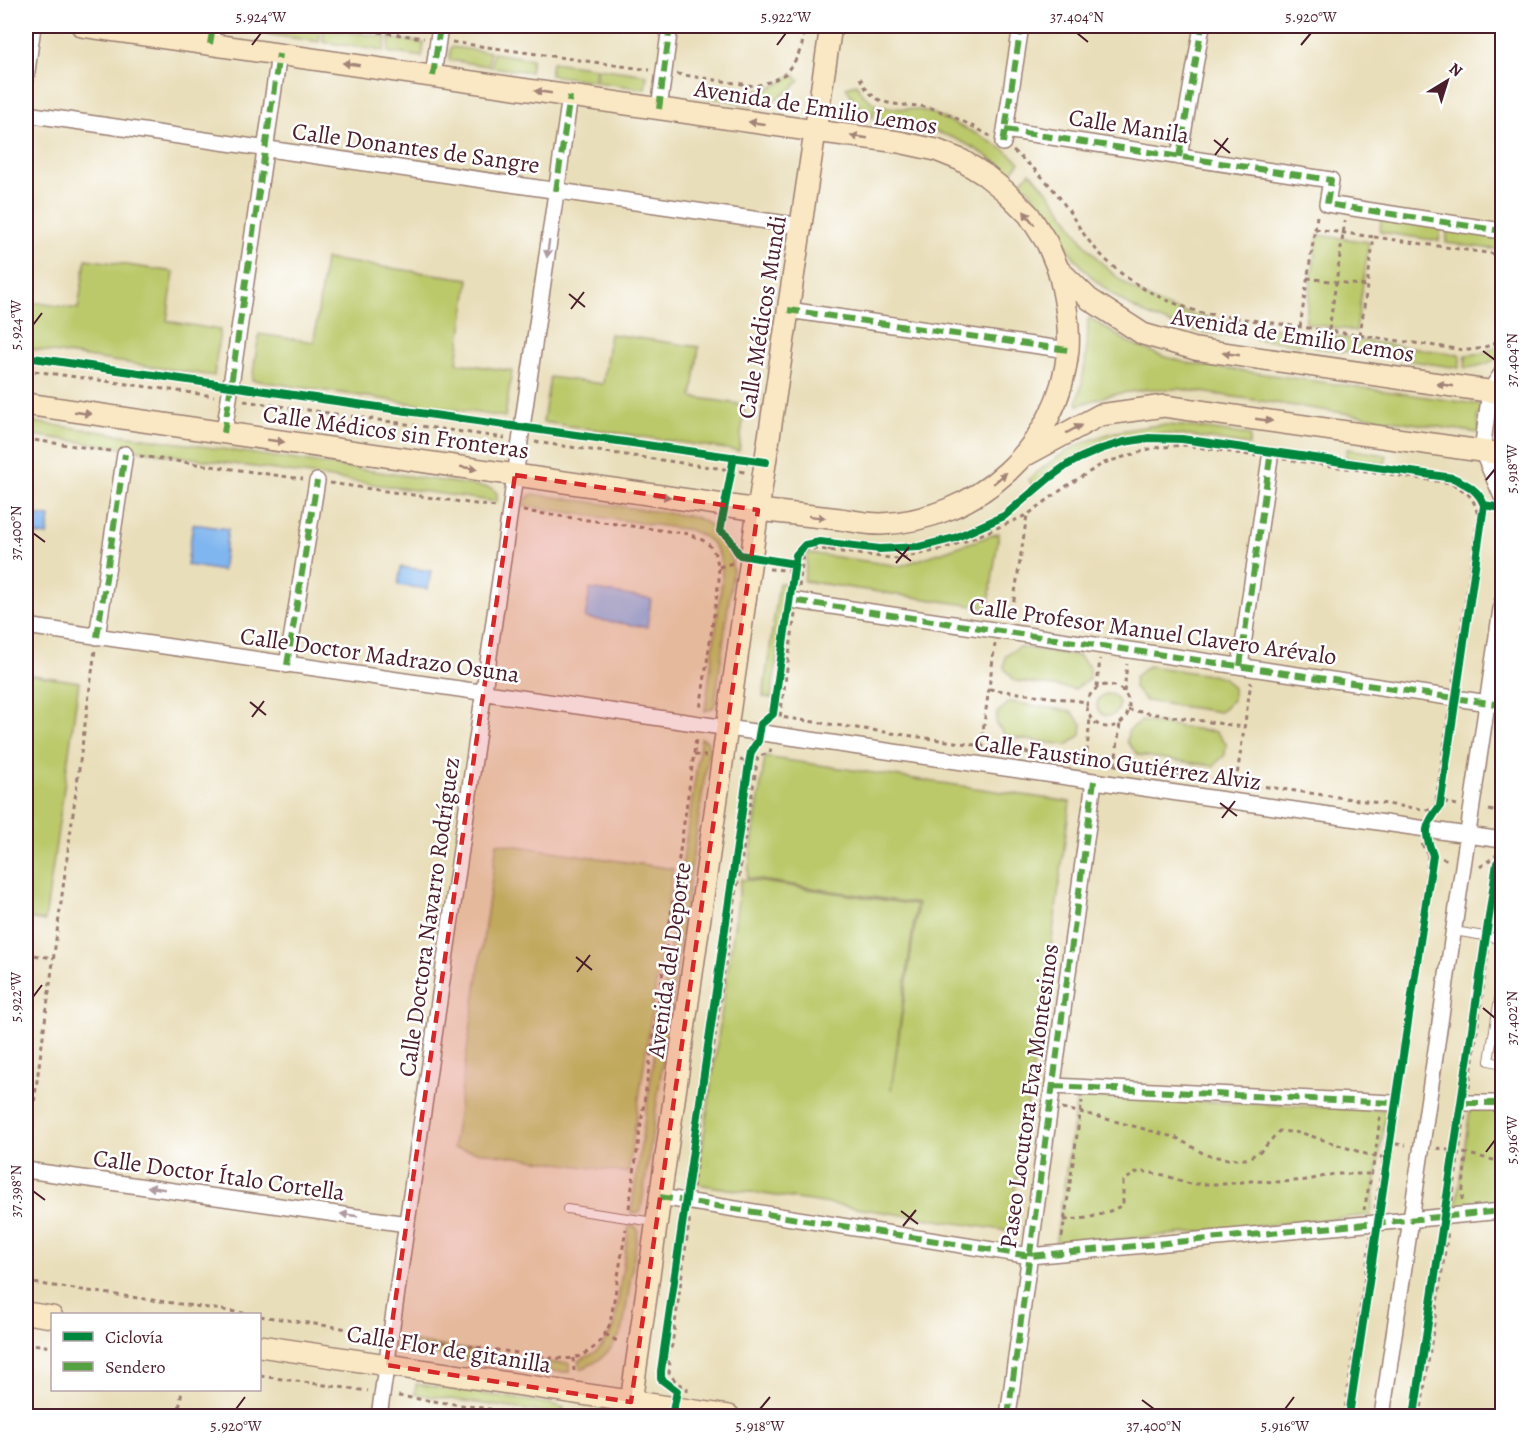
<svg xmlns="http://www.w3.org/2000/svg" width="1528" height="1442" font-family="Alegreya,serif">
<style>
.green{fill:#bbc96b;stroke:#82744b;stroke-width:1.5}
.water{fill:#80b6ef;stroke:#656a8d;stroke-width:1.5}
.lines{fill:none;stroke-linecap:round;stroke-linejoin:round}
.lane-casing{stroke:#9a7e72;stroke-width:10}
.street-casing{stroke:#9a7e72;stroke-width:18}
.secondary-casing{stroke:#9a7e72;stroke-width:24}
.path{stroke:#9a7e72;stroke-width:3;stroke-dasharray:4.5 4.5;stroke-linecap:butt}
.lane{stroke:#fff;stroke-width:8}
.street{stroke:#fff;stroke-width:15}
.secondary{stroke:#fae7c3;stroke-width:21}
.quiet{stroke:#56a243;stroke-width:6;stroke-dasharray:12 6;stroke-linecap:butt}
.cycleway-casing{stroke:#fff;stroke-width:11}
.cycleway{stroke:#00873e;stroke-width:8}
.oneway{fill:#a28377}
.oneway2{fill:#ae9aa0}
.marked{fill:#d62828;fill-opacity:0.2;stroke:#d62828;stroke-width:4.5;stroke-dasharray:12 8;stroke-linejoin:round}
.ticks{fill:none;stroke:#4a1f2b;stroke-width:2}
.labels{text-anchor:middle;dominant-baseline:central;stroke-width:5;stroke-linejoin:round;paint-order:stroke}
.street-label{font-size:24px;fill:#4a1f2b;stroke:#fff}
.neatline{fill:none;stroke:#4a1f2b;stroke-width:2}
.ticks-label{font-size:15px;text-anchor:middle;fill:#4a1f2b}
</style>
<rect width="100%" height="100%" fill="#fff"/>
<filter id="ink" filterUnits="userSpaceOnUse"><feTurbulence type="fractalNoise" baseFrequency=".0167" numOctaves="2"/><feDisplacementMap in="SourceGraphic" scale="12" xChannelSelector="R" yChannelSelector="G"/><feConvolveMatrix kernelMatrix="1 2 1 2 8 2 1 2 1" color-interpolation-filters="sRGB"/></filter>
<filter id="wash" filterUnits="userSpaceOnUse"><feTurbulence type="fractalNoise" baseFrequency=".008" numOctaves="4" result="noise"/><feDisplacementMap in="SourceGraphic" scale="24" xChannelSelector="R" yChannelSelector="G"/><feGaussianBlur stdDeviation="1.35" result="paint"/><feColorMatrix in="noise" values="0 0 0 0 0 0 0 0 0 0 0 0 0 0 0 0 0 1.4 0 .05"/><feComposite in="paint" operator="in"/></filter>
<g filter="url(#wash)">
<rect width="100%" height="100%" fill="#e9deba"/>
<path class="green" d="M262 26H301L321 28 319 42 261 33Z
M324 29 386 37 384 51 323 42Z
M390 38 424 43 422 57 388 52Z
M451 47 490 52 488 66 449 60Z
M493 53 532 59 530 72 491 67Z
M552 62 596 68 594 81 550 75Z
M598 68 647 75 645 89 596 82Z
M792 74 800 80C788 94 774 103 754 104V91C770 89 780 85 792 74Z
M708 84 750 91V104L706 97Z
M857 84 861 93 876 105 873 118C861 109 853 101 846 87Z
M881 107 920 110 934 114 979 135 1004 149 1020 162 1011 173C987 155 963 139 933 131 915 126 896 125 879 120Z
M1030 172C1040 183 1051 194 1060 207 1070 221 1078 236 1089 249 1112 277 1144 301 1180 311 1199 317 1219 320 1239 323L1238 334 1234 336C1221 334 1207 333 1193 330 1146 320 1103 295 1074 257 1064 244 1059 230 1051 217 1042 204 1031 193 1021 182Z
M1381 219 1441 227 1439 241 1380 232Z
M1448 227 1502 235V250L1446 243Z
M1318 235 1369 242 1356 331 1305 323Z
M86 259 174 272 167 321 220 330 214 376 26 348V301L78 309Z
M325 259 469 279 457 363 512 371 505 417 252 380 259 334 314 342Z
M1090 318 1128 342 1159 355 1187 363 1483 405 1477 418 1480 433 1180 389H1148L1110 395 1078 405 1077 403C1085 375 1088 348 1088 319Z
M1255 326 1302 332 1300 345 1256 339 1254 337Z
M610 334 699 347 692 397 745 405 739 451 543 422 550 377 603 384Z
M1317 334 1461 355 1459 368 1315 347Z
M1498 346 1502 351V355C1490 364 1479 367 1465 368L1466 355 1483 353Z
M26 421 491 488 497 493V502L26 434Z
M1162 425 1185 426 1250 435 1249 445C1220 441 1190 434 1161 434 1113 435 1070 455 1034 486L1028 480C1071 442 1105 430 1162 425Z
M1347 449 1387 455 1385 464 1345 458Z
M533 494 694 517C718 525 731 544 733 570L715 704 713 708 705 711 722 580C723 553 716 540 690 530L524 506C525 500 527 496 533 494Z
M999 533 988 608 804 581 808 553 900 566Z
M779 583 788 584 771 698 763 697Z
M1018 647 1079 656 1090 668 1089 679 1075 689 1015 681 1004 668 1005 657Z
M1148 666 1223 677 1233 688V700L1220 712 1146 701 1134 687 1135 677Z
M26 674 79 682 45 921 26 918Z
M1097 705a11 11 0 1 1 22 0a11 11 0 1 1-22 0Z
M1010 702 1071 711 1082 724 1081 735 1067 745 1007 737 996 724 997 713Z
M1141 721 1216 732 1226 743 1225 755 1213 766 1138 755 1127 742 1128 731Z
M701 738 707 741 709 748 641 1210 638 1213 631 1212Z
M765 757 1070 802 1054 925 1009 1231 697 1184 741 879 916 905 891 1090 918 904 747 878Z
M497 843 673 869 628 1173 453 1148Z
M1077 1096 1386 1110 1371 1215 1055 1246Z
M1502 1109V1202L1456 1207 1470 1110Z
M629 1226H635L638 1230 623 1329C613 1349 602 1361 581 1369L578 1361 596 1352 603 1344 614 1327Z
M403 1340 553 1363H569L570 1372 545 1371 410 1351 403 1345Z
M416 1384 552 1404 564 1408 560 1416 553 1414 415 1394Z"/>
<path class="water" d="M26 514 50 517 47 536 26 533Z
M193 524 228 529 222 571 187 565Z
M401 567 431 571 428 589 398 585Z
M590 589 651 599 647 627 585 618Z"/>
</g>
<g filter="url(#ink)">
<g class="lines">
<defs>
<path id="lane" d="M1454 931 1502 939
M1502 980 1489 1061 1502 1064
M567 1209 654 1222"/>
<path id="street" d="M210 44 213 26
M433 76 440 26
M26 79 33 26
M659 109 670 26
M26 114 801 226
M1005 130 1331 180 1327 204 1502 231
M1003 143 1021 26
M1179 157 1202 26
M788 310 1068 350
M1502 373 1490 391 1482 451 1502 497
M224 433 279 54
M797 601 1502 705
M26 626C518 699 1010 768 1502 840
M97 637 125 454
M287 665 317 481
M1240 666 1270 458
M1053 1086 1392 1103
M1467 1103H1502
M26 1170 407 1224
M660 1197 1030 1256 1502 1211
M379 1416 570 96
M1008 1416 1094 781
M1382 1416 1502 602"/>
<path id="secondary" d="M82 26 815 131 899 142 936 150 961 160 985 175 1005 191 1029 215 1047 243 1058 269 1089 299 1143 334 1195 349 1502 393
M26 404 758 510C786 513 813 516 840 519 853 521 868 524 881 524 977 520 1059 447 1068 350 1070 323 1065 296 1058 269
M1028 454 1100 415 1164 406 1502 454
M26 1313 52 1317
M260 1346 729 1416
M629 1416 758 510 831 26"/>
</defs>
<use href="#lane" class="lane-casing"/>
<use href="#street" class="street-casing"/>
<use href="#secondary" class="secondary-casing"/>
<path class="path" d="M334 26 424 38
M452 42 650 70
M677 74 755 86 772 81 785 74 797 58 802 45 805 26
M860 78C863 83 866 90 871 94 888 110 913 102 934 109 953 116 973 126 990 136
M1013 151C1032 166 1051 184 1064 204 1074 218 1082 233 1093 246 1125 283 1156 298 1202 313L1464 350C1478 350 1492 347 1502 336
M1315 229 1374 237
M1307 278 1367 286
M1300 327 1317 216
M1329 330 1345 221
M1360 335 1374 237 1502 255
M1497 342 1502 347
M26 370 214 396
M244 401 505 438
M26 439 110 451
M535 442 745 472
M140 456 303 479
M1283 459 1450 483C1469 493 1474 496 1478 517L1453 683
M330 483 496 507
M523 511 689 534C694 537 702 539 707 543 717 552 719 566 719 580L700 710
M829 551 831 536
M719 567 733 563
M769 569 789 570
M799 587 803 557 806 550 819 549 898 559 943 549 971 539 1027 515
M795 614 780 717 1428 810 1435 807 1449 711
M1011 619 1027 515 1068 485 1104 463 1153 448 1184 445 1256 456
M1087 706a21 21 0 1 1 42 0a21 21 0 1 1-42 0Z
M1097 687 1100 659
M989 689 1087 702
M1124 692 1127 664
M1128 710 1244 727
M981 746 995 644
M694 755 706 756
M740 760 757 764
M1086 761 1090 718
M1115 765 1120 723
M1236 782 1251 682
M1435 800 1457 805
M1489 810 1502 813
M1422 844 1428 855 1449 860
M1480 867 1498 854
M1491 926 1501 865 1502 864
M26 954 54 958
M710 1073 726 958 758 756 770 753 771 748
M1469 1088 1489 946
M1394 1091 1427 867 1428 855
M1062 1109 1080 1112 1148 1130 1177 1138 1206 1155 1228 1159H1247L1262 1150 1279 1131 1302 1133 1375 1157 1364 1210
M1379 1118H1380L1375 1157H1383
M1387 1143 1406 1145
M1437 1148 1459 1152 1465 1115
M27 1155 95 650
M693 1188 707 1087
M1462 1200 1466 1154
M1452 1201 1459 1152 1502 1162
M629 1208 696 739
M1375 1209 1390 1118
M1064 1220C1089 1219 1100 1216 1123 1205V1181L1139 1171 1164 1175 1190 1184H1224L1251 1181 1282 1182 1308 1180 1334 1174H1371
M1062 1237 1082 1101
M26 1282 250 1314
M260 1316 376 1333
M605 1334 617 1341
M406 1337 553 1358C559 1358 566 1359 572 1358 591 1355 603 1340 610 1324L626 1229
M26 1343 52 1347
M573 1358 574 1371
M260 1376 368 1391
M687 1392V1388L677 1383 669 1373 670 1365 667 1358 672 1345 690 1216
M398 1396 538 1416
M178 1416 182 1390
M577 1416H578
M1344 1416 1371 1236
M1420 1416 1448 1231"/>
<use href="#lane" class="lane"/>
<use href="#street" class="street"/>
<use href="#secondary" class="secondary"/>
<path class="quiet" d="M210 44 213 26
M433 76 440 26
M659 109 670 26
M1005 130 1331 180 1327 204 1502 231
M1003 143 1021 26
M1179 157 1202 26
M556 191 570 96
M788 310 1068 350
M224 433 279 54
M797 601 1502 705
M97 637 125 454
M287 665 317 481
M1240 666 1270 458
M1053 1086 1392 1103
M1467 1103H1502
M660 1197 1030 1256 1502 1211
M1008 1416 1094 781"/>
<defs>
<path id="cycleway" d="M26 357 766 462
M734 457 720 531C733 538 732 547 740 555L795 564
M672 1416 677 1391 661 1379V1371L749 763 751 752 758 741 761 724 773 714 796 555 805 545 820 542 880 549 919 547 955 538 1004 516 1049 478 1067 465 1080 458 1101 449 1124 442 1149 438 1182 439 1453 478C1467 485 1478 489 1484 505L1502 508
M1349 1416 1433 855C1423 832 1425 825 1440 806L1484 505
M1414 1416 1497 863 1502 857"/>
</defs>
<use href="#cycleway" class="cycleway-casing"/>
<use href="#cycleway" class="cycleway"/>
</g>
<defs><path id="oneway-solid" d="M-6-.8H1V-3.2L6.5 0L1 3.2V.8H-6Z" transform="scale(1.5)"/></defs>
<g class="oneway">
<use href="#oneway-solid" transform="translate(351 64) rotate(-172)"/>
<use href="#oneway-solid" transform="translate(543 92) rotate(-172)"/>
<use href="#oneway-solid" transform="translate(757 123) rotate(-172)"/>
<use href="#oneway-solid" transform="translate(859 137) rotate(-172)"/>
<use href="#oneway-solid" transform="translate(1029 218) rotate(-128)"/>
<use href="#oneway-solid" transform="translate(1231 354) rotate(-172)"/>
<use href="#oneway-solid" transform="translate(1445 385) rotate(-172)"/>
<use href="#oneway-solid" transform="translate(83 413) rotate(8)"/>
<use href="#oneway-solid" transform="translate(1264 420) rotate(8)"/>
<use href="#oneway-solid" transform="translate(1074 429) rotate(-28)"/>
<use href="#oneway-solid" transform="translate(276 441) rotate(8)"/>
<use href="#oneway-solid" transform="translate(469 468) rotate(8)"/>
<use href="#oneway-solid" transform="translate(1000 478) rotate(-40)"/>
<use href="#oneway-solid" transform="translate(662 496) rotate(8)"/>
<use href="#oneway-solid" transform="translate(817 517) rotate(7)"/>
</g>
<g class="oneway2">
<use href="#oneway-solid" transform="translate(548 249) rotate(98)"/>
<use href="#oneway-solid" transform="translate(156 1188) rotate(-172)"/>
<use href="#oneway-solid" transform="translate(349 1215) rotate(-172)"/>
</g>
</g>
<path class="marked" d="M515 475 758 510 631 1402 386 1365Z"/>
<path class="ticks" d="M1077 33 1088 42M252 45 261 33M777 45 786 33M1301 45 1311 33M1214 140 1230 153M1215 155 1228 138M569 294 585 307M571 309 584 292M33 325 42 313M1483 351 1495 360M1486 480 1495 469M33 533 45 542M895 549 911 561M896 563 909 547M250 702 266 715M252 717 264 701M1220 803 1237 816M1222 818 1235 801M576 957 592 970M577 972 590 955M33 997 42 985M1483 1008 1495 1018M1486 1152 1495 1140M33 1191 45 1200M901 1211 918 1224M903 1226 916 1210M1142 1400 1154 1409M236 1409 245 1397M760 1409 770 1397M1285 1409 1294 1397"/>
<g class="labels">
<g class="street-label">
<text transform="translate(816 107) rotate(9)">Avenida de Emilio Lemos</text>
<text transform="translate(1129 126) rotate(9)">Calle Manila</text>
<text transform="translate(416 148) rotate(8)">Calle Donantes de Sangre</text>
<text transform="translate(762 317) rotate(-81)">Calle Médicos Mundi</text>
<text transform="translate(1293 335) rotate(9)">Avenida de Emilio Lemos</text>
<text transform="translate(396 432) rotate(8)">Calle Médicos sin Fronteras</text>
<text transform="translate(1153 631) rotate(8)">Calle Profesor Manuel Clavero Arévalo</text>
<text transform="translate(380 655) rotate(8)">Calle Doctor Madrazo Osuna</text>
<text transform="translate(1118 762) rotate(8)">Calle Faustino Gutiérrez Alviz</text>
<text transform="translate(429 917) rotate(-82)">Calle Doctora Navarro Rodríguez</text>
<text transform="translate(669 960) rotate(-82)">Avenida del Deporte</text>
<text transform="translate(1029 1096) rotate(-82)">Paseo Locutora Eva Montesinos</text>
<text transform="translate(219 1175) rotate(8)">Calle Doctor Ítalo Cortella</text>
<text transform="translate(449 1349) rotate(9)">Calle Flor de gitanilla</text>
</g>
</g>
<rect width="1528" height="1442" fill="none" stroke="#fff" stroke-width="66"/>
<rect x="51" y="1313" width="210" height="78" fill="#ffffff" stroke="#b7a5aa" stroke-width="1.5"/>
<rect x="63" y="1332" width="30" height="9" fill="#00873e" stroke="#b7a5aa" stroke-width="1.5"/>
<text x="105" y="1343" font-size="18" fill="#4a1f2b">Ciclovía</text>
<rect x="63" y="1362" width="30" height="9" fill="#56a243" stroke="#b7a5aa" stroke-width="1.5"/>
<text x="105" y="1373" font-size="18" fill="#4a1f2b">Sendero</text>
<g transform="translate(1447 81) rotate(38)" stroke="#ffffff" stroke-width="4.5" paint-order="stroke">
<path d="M0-4.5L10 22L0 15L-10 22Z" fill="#4a1f2b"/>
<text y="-9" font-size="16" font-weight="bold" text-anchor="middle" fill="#4a1f2b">N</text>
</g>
<rect x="33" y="33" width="1462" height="1376" class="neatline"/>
<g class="ticks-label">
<text x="261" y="22">5.924°W</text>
<text x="786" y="22">5.922°W</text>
<text x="1077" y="22">37.404°N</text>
<text x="1311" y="22">5.920°W</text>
<text transform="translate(16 325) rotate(-90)" y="5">5.924°W</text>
<text transform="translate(1512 360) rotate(-90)" y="5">37.404°N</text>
<text transform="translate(1512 469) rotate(-90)" y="5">5.918°W</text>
<text transform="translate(16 533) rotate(-90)" y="5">37.400°N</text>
<text transform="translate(16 997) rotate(-90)" y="5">5.922°W</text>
<text transform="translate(1512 1018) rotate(-90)" y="5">37.402°N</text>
<text transform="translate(1512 1140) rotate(-90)" y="5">5.916°W</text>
<text transform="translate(16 1191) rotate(-90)" y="5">37.398°N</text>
<text x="236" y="1431">5.920°W</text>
<text x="760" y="1431">5.918°W</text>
<text x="1154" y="1431">37.400°N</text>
<text x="1285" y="1431">5.916°W</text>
</g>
</svg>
